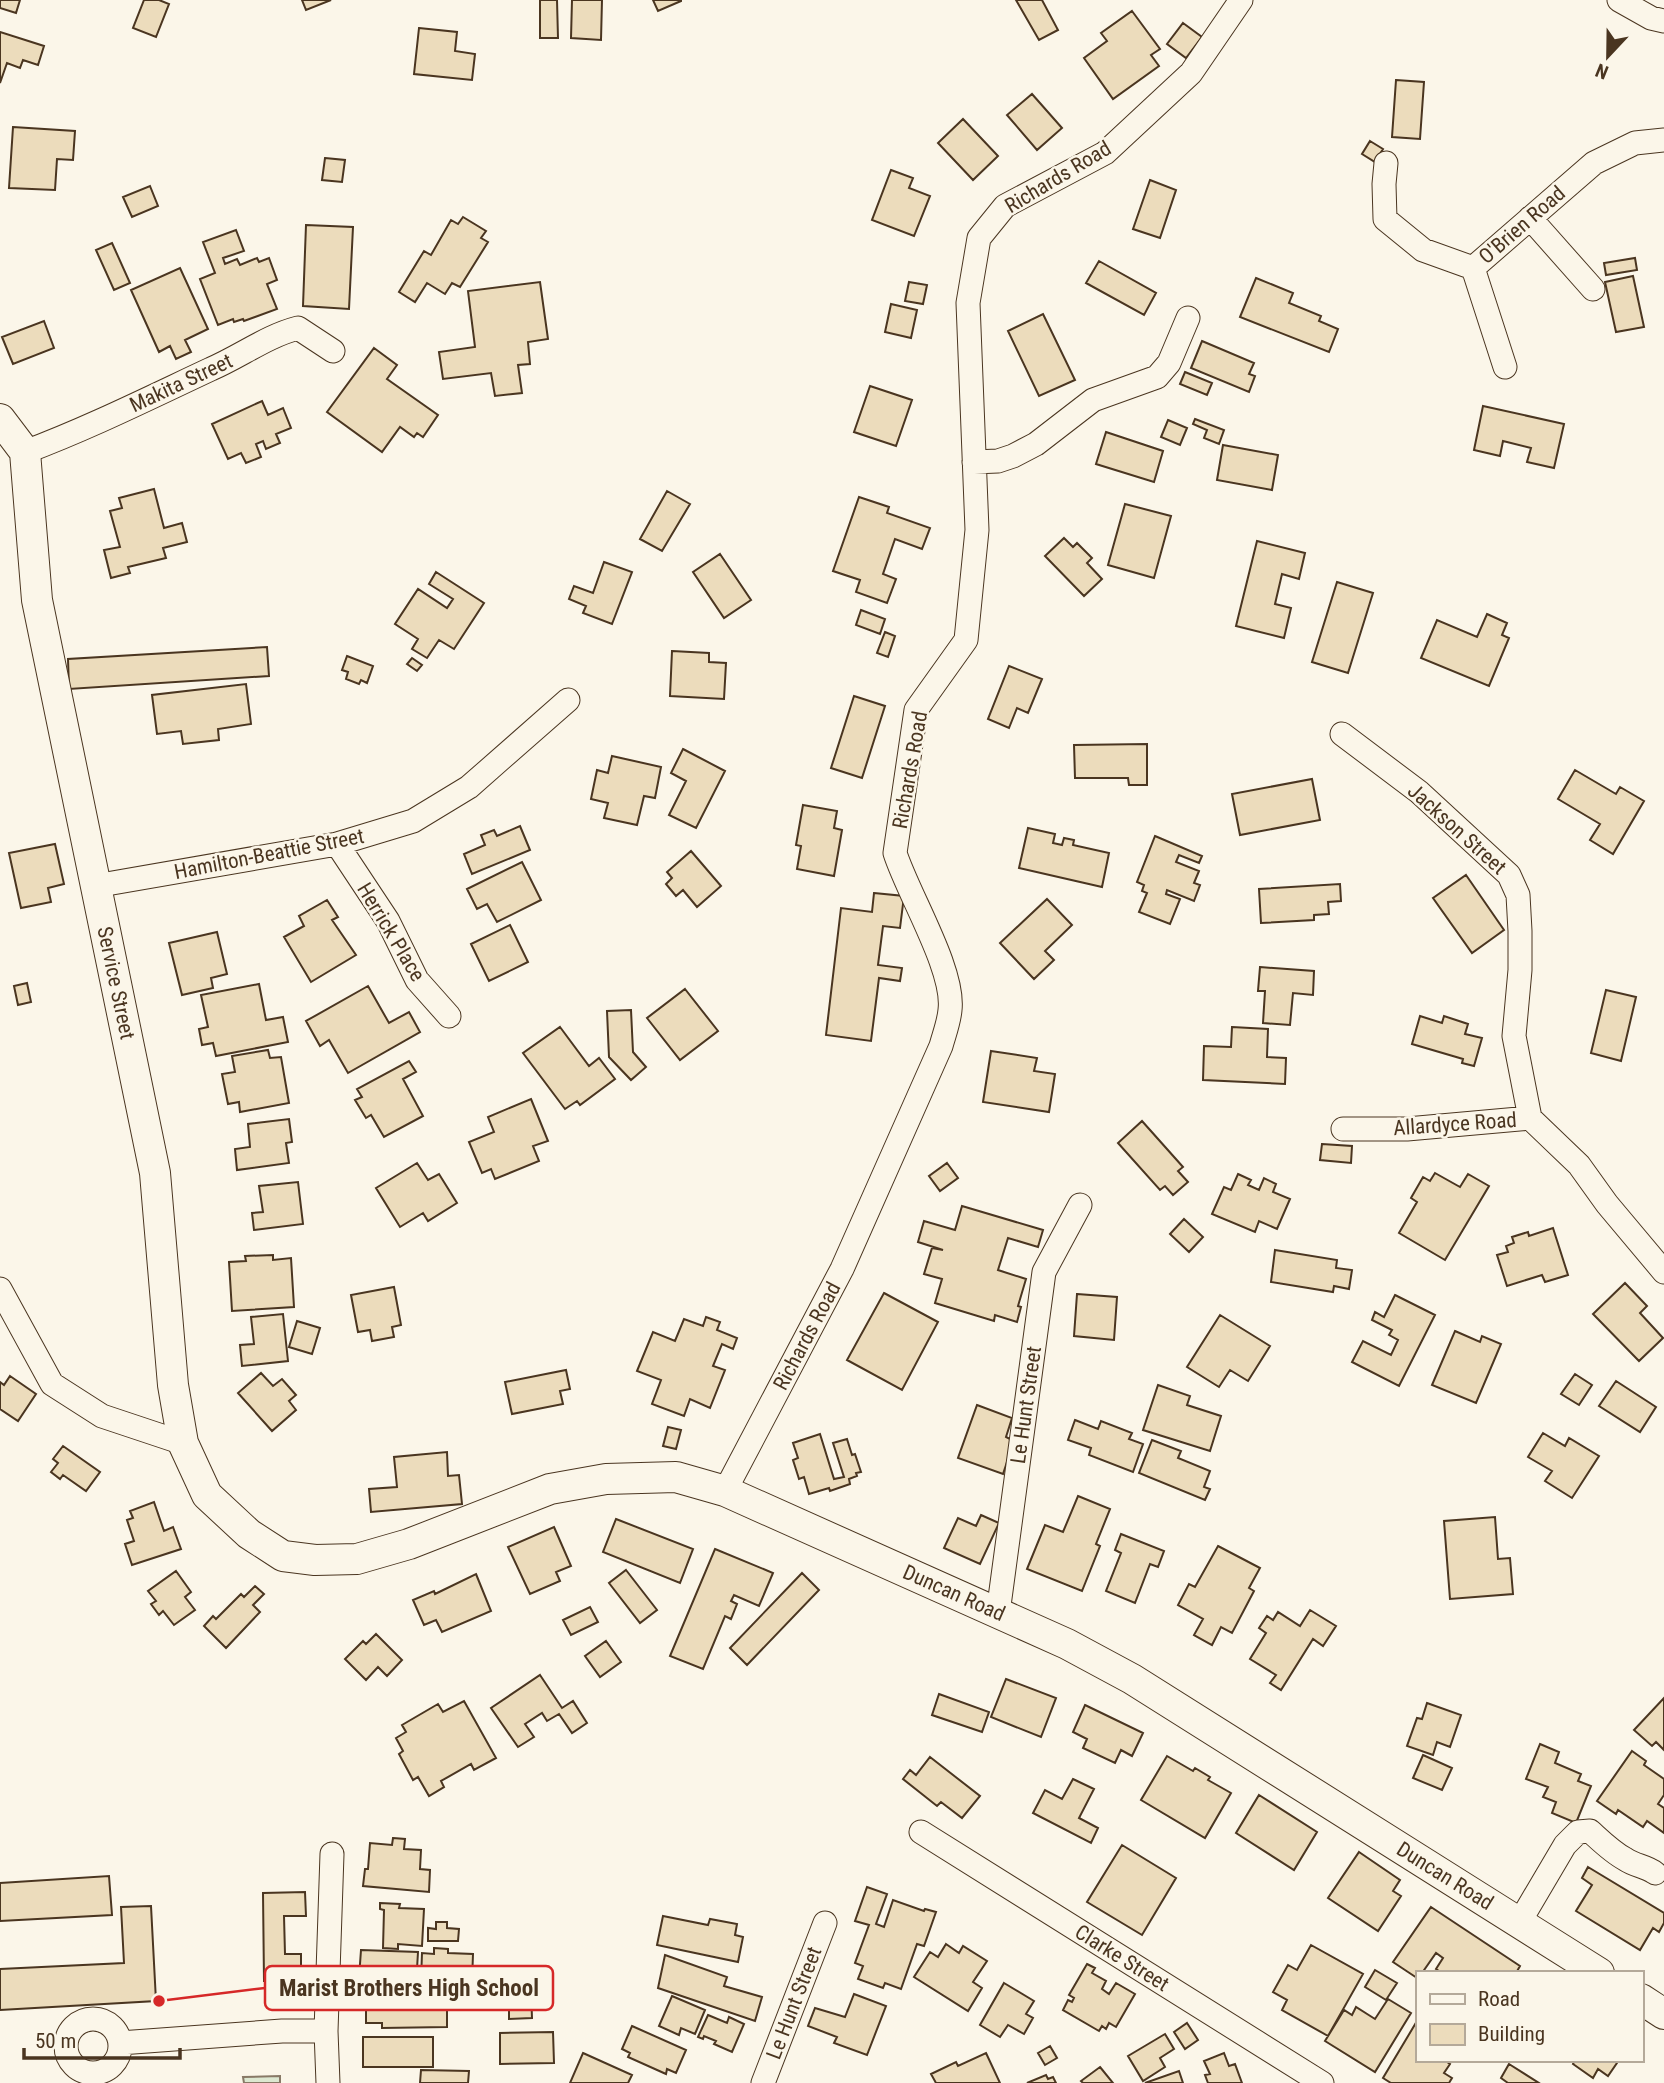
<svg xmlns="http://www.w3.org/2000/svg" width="1664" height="2083" font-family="'Roboto Condensed',sans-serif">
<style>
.green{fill:#dce7d0;stroke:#887966;stroke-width:2}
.building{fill:#ecdcbc;stroke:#4a3520;stroke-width:2}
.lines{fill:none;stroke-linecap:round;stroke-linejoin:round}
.minor-casing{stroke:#4a3520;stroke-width:25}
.major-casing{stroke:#4a3520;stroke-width:32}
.minor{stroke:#fbf6e9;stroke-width:23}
.major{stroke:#fbf6e9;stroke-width:30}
.labels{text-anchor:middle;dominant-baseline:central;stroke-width:5;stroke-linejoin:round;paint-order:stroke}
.street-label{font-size:21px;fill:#4a3520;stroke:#fbf6e9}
.leader{fill:none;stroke:#d62828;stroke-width:2.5}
.callout-dot{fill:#d62828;stroke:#fbf6e9;stroke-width:2.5}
.callout{fill:#fbf6e9;stroke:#d62828;stroke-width:2.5}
.callout-label{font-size:23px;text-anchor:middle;font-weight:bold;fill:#4a3520}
</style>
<rect width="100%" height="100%" fill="#fbf6e9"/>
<path class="green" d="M280 2076V2083H244L243 2077Z"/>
<path class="building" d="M0 0H20L16 13 0 8Z
M144 0H159L169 4 156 37 133 28Z
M302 0H331L306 10Z
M540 0H557L558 38H540Z
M572 0H602L601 40 571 38Z
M653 0H681V1L658 11Z
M1016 0H1042L1058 30 1039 40Z
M1132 11 1160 49 1151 55 1159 66 1113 99 1084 58 1107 41 1101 33Z
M1183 23 1202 37 1186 58 1167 44Z
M419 28 457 32 455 51 475 54 472 80 414 74Z
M0 32 44 46 38 65 23 60 20 68 7 63 0 83Z
M1396 80 1424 82 1420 139 1392 137Z
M1032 94 1062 128 1037 150 1007 115Z
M963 119 998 156 973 180 938 143Z
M13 127 75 131 73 160 57 159 55 190 9 188Z
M1370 141 1383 149 1375 162 1362 154Z
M325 158 345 160 342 182 322 180Z
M891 170 913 178 909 188 930 196 914 236 872 220Z
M1150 180 1176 190 1160 238 1133 229Z
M150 186 158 206 132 217 123 197Z
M463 217 486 231 481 238 488 242 460 287 452 283 445 294 427 283 415 302 399 292 424 251 431 255 451 220 458 224Z
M306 225 353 227 349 309 303 306Z
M236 230 244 251 223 258 225 264 237 259 240 265 257 258 259 262 269 258 277 280 267 284 277 309 244 321 243 319 234 322 233 319 218 325 200 279 215 273 203 242Z
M112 243 130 283 114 290 96 250Z
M1635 258 1637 270 1606 275 1604 263Z
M1099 261 1156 293 1144 315 1086 283Z
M180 268 208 329 185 340 191 352 176 359 170 346 159 352 131 290Z
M1633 276 1644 327 1616 332 1605 282Z
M1256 278 1293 293 1289 303 1321 316 1319 321 1338 329 1329 352 1240 317Z
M540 282 548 339 528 342 530 364 518 365 522 393 495 396 491 373 443 379 439 352 475 347 468 291Z
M909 282 927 285 923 304 905 301Z
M891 304 917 310 911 338 885 332Z
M1043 314 1075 380 1039 396 1008 331Z
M44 321 54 348 13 364 2 337Z
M1202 341 1254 363 1249 374 1255 376 1249 392 1191 368Z
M374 348 397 365 387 379 438 415 423 437 417 433 414 437 400 427 382 452 327 412Z
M1185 372 1212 383 1207 395 1180 384Z
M870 386 912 400 896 446 854 432Z
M262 401 268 415 283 408 291 428 276 434 280 443 266 449 263 441 256 444 261 457 246 463 241 453 228 459 212 424Z
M1483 406 1564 424 1554 468 1527 462 1531 448 1503 441 1500 456 1474 450Z
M1195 419 1224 430 1219 444 1204 438 1207 430 1193 424Z
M1168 420 1187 428 1180 445 1161 437Z
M1106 432 1163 451 1154 482 1096 464Z
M1223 445 1278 455 1272 490 1217 480Z
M154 489 164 528 182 523 187 542 163 548 166 558 128 567 130 573 111 578 104 550 120 547 110 511 122 508 119 498Z
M667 491 690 504 662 551 640 539Z
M859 497 889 507 887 513 930 528 922 549 895 539 883 574 896 579 887 603 856 592 860 580 833 571Z
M1125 504 1171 516 1154 578 1108 565Z
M1064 538 1073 547 1077 543 1092 558 1087 563 1102 579 1084 596 1045 556Z
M1257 541 1305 553 1299 579 1282 574 1275 604 1291 608 1284 638 1236 626Z
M720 554 751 600 724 618 693 572Z
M604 562 632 572 612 624 583 613 586 606 569 599 574 586 593 593Z
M436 572 484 603 454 649 439 640 427 658 412 649 418 639 395 624 418 589 447 608 453 599 429 584Z
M1337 582 1373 593 1348 673 1312 662Z
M861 610 885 619 880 634 856 625Z
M1487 614 1507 623 1502 635 1509 638 1489 686 1421 658 1437 620 1477 637Z
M885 632 895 636 888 657 877 653Z
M267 647 269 676 69 689 68 659Z
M672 651 709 653V662L726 663 724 699 670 696Z
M347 656 373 666 367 683 361 680 359 684 346 679 348 672 342 670Z
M412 658 422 665 417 671 407 664Z
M1009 666 1042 679 1028 713 1017 708 1009 728 988 719Z
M246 684 251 724 218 729 219 740 183 744 181 731 157 734 152 695Z
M854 696 885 706 862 778 831 768Z
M1147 744V785H1129L1128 778H1075L1074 745Z
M683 749 725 771 696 828 669 815 686 781 671 773Z
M612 756 661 767 655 798 644 796 637 825 604 818 608 803 591 799 597 770 608 773Z
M1575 770 1616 794 1620 787 1644 801 1613 854 1590 840 1600 824 1558 799Z
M1312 779 1320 820 1240 835 1232 794Z
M803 805 837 811 834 828 842 830 834 876 797 869 801 846 796 845Z
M520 826 530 850 472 874 464 854 485 845 481 835 494 830 497 836Z
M1028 828 1055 834 1053 843 1062 845 1064 838 1074 840 1073 845 1109 853 1102 887 1019 868Z
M1155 836 1202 856 1199 863 1179 855 1176 862 1199 871 1194 883 1200 885 1194 901 1167 890 1166 894 1180 899 1170 924 1139 912 1147 893 1142 891 1144 885 1137 882Z
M55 844 64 884 48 888 51 902 21 908 9 853Z
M691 851 721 886 697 907 683 890 676 896 666 884 672 878 667 872Z
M522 862 541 900 497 922 487 904 477 909 467 889Z
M1466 875 1504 930 1472 953 1433 898Z
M1340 884 1341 901 1328 902 1329 914 1314 915V920L1261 923 1259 889Z
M874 893 904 896 900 928 883 926 878 965 902 968 900 981 879 978 871 1041 826 1035 841 908 872 912Z
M1047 899 1072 925 1045 951 1054 960 1034 979 1000 943Z
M327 900 338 917 332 920 356 955 311 982 284 937 304 926 299 916Z
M510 925 528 962 489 981 471 944Z
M217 932 227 974 211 978 213 988 182 995 169 943Z
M1260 967 1314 971 1313 995 1293 993 1290 1025 1263 1023 1265 991H1258Z
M27 983 31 1002 18 1005 14 986Z
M259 984 266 1020 283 1017 288 1042 216 1056 213 1043 202 1045 199 1029 208 1027 201 995Z
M368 986 389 1023 409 1012 420 1032 348 1073 329 1040 320 1046 306 1021Z
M685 989 718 1031 680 1060 647 1018Z
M1606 990 1636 997 1621 1061 1591 1053Z
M631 1010 633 1052 646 1067 631 1080 609 1057 607 1011Z
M1420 1016 1442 1023 1444 1016 1468 1024 1465 1034 1482 1038 1474 1066 1462 1063 1463 1059 1412 1044Z
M560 1027 589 1066 599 1058 615 1079 580 1105 577 1101 565 1109 523 1053Z
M1232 1027 1268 1029 1267 1057 1286 1058 1285 1084 1203 1080 1204 1046 1231 1047Z
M268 1050 270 1058 281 1057 289 1103 240 1112 239 1102 228 1104 222 1074 235 1072 232 1056Z
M991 1051 1037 1058 1034 1071 1055 1074 1049 1112 983 1102Z
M409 1061 416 1072 403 1079 423 1116 384 1137 371 1115 366 1118 355 1100 362 1097 357 1089Z
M531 1099 548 1141 533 1146 539 1161 495 1179 491 1169 482 1173 469 1142 494 1132 488 1117Z
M289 1119 292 1142 286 1143 289 1163 237 1170 235 1149 250 1147 248 1124Z
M1142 1121 1183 1167 1178 1171 1188 1182 1173 1195 1165 1186 1160 1190 1118 1143Z
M1322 1144 1352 1146 1351 1163 1320 1160Z
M417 1163 428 1180 439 1174 457 1203 428 1221 423 1213 400 1227 376 1188Z
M947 1163 958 1178 940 1191 929 1176Z
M1435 1173 1460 1187 1468 1174 1489 1186 1445 1260 1399 1233 1417 1202 1411 1198 1423 1177 1430 1181Z
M1238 1174 1251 1180 1248 1185 1259 1190 1264 1178 1276 1184 1273 1192 1290 1199 1277 1229 1259 1221 1255 1232 1212 1214 1224 1187 1231 1190Z
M298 1182 303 1224 254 1230 252 1213 263 1212 259 1186Z
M962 1206 1043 1230 1038 1247 1008 1238 998 1270 1026 1279 1018 1306 1021 1307 1017 1322 995 1315 994 1321 935 1303 942 1279 924 1274 932 1248 943 1250 918 1242 924 1221 955 1230Z
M1184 1219 1203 1237 1189 1252 1170 1234Z
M1553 1228 1568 1275 1545 1282 1542 1275 1507 1286 1497 1255 1508 1252 1506 1246 1514 1243 1512 1237 1528 1232 1529 1236Z
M1275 1250 1337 1260 1336 1268 1352 1270 1349 1289 1334 1286 1333 1292 1271 1282Z
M273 1255V1260L291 1258 294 1307 232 1311 229 1262 246 1261 245 1256Z
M1625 1283 1647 1306 1640 1313 1663 1338 1639 1361 1593 1314Z
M394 1287 401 1325 392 1327 394 1337 372 1341 370 1330 358 1332 351 1295Z
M884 1293 938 1322 902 1390 847 1360Z
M1077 1294 1117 1297 1114 1340 1074 1336Z
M1395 1295 1435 1315 1399 1386 1352 1362 1363 1341 1391 1355 1398 1340 1389 1335 1392 1330 1372 1320 1375 1312 1384 1317Z
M283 1314 288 1361 242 1366 240 1345 254 1344 251 1317Z
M1220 1315 1270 1346 1248 1381 1230 1370 1219 1387 1187 1367Z
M706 1317 720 1322 717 1330 737 1338 733 1349 722 1344 713 1366 725 1370 710 1408 690 1399 684 1416 652 1404 661 1380 637 1371 653 1332 675 1341 684 1319 703 1326Z
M297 1321 320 1328 312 1354 289 1347Z
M1455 1331 1480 1342 1482 1336 1501 1344 1476 1403 1432 1385Z
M566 1370 570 1389 560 1391 563 1404 512 1414 505 1382Z
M261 1373 273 1386 282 1379 296 1395 289 1401 296 1410 272 1431 238 1393Z
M1575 1374 1592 1385 1579 1405 1561 1394Z
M10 1376 36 1394 18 1421 0 1409V1382L4 1385Z
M1616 1381 1656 1407 1640 1432 1599 1406Z
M1158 1385 1190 1396 1187 1405 1221 1416 1210 1451 1143 1430Z
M977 1405 1012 1418 1006 1437 1014 1441 1003 1474 958 1458Z
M1075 1420 1098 1429 1101 1421 1132 1433 1129 1439 1143 1444 1133 1472 1089 1455 1091 1448 1068 1440Z
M668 1427 681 1430 676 1449 663 1446Z
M1543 1433 1565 1446 1569 1438 1599 1456 1572 1498 1545 1481 1552 1471 1528 1457Z
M820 1434 834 1479 844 1477 833 1443 847 1439 852 1455 855 1454 861 1472 856 1473 857 1476 849 1479 850 1484 830 1491 829 1488 809 1494 804 1477 799 1479 793 1460 798 1458 793 1443Z
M1152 1440 1181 1451 1178 1458 1210 1471 1204 1487 1210 1489 1205 1500 1139 1473Z
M63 1446 100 1472 86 1491 63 1475 60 1479 51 1472 58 1463 53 1459Z
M447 1452 448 1476 459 1475 462 1504 371 1512 369 1489 397 1487 394 1457Z
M1078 1496 1110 1509 1096 1544 1100 1546 1082 1591 1027 1569 1045 1525 1063 1532Z
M154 1502 164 1531 173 1527 181 1549 132 1565 125 1544 134 1541 127 1520 133 1518 130 1511Z
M981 1515 999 1523 980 1564 944 1548 958 1518 976 1526Z
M1495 1517 1498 1559 1510 1558 1513 1594 1450 1599 1444 1521Z
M616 1519 693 1549 680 1583 603 1552Z
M554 1527 571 1566 556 1572 560 1581 530 1594 508 1547Z
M1121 1534 1164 1551 1158 1567 1150 1564 1135 1603 1106 1591 1121 1553 1115 1550Z
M1218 1546 1260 1568 1249 1588 1254 1591 1232 1633 1221 1627 1212 1645 1194 1635 1203 1619 1178 1605 1189 1584 1195 1587Z
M715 1549 773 1573 759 1606 734 1595 731 1601 737 1604 731 1619 725 1616 703 1669 670 1656Z
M626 1570 657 1610 640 1623 609 1583Z
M176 1571 191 1592 185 1597 195 1610 174 1625 163 1611 159 1615 151 1604 156 1601 148 1591Z
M802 1573 819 1590 747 1665 730 1648Z
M476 1574 491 1611 442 1632 436 1620 424 1625 413 1600 434 1591 435 1594Z
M255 1586 264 1594 253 1605 260 1612 226 1648 204 1626 213 1616 216 1619 241 1594 244 1597Z
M590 1607 598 1622 571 1635 563 1620Z
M1310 1610 1336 1626 1323 1646 1313 1639 1281 1690 1270 1683 1276 1675 1250 1659 1266 1633 1259 1628 1267 1616 1273 1620 1278 1612 1300 1626Z
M376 1634 402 1660 387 1676 378 1667 366 1680 345 1659 363 1641 366 1644Z
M606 1641 621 1662 600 1677 585 1656Z
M540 1675 562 1708 573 1701 587 1723 572 1733 559 1714 547 1721 542 1713 525 1724 534 1737 518 1747 491 1708Z
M1006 1679 1056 1698 1041 1737 991 1717Z
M939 1694 989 1712 982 1732 932 1715Z
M1664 1698V1750L1656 1742 1652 1746 1634 1730Z
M464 1701 496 1758 474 1770 471 1764 441 1781 444 1787 429 1796 418 1777 413 1780 399 1754 403 1751 396 1738 406 1732 402 1725 438 1704 443 1712Z
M1427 1703 1461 1715 1450 1747 1437 1742 1433 1755 1407 1746 1417 1718 1422 1719Z
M1085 1705 1143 1733 1132 1756 1121 1750 1115 1763 1083 1748 1087 1739 1073 1732Z
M1540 1744 1559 1752 1555 1763 1581 1774 1578 1781 1591 1786 1576 1823 1552 1813 1556 1802 1543 1797 1548 1787 1526 1779Z
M1632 1751 1646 1761 1644 1765 1664 1779V1795L1658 1804 1664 1808V1833L1647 1821 1643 1827 1618 1810 1616 1814 1597 1801Z
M1423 1755 1452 1768 1442 1790 1413 1778Z
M1167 1756 1193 1771 1195 1768 1210 1777 1208 1780 1231 1793 1205 1838 1141 1800Z
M930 1757 980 1796 962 1818 941 1802 937 1806 903 1779 910 1770 916 1775Z
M1073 1779 1094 1789 1079 1818 1098 1828 1091 1843 1033 1813 1045 1790 1062 1799Z
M1259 1795 1317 1832 1294 1870 1236 1833Z
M393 1838 405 1839 404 1849 421 1850 420 1869 430 1870 429 1892 363 1886 365 1869H368L370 1843 392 1845Z
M1122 1845 1176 1878 1142 1935 1087 1902Z
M1359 1852 1400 1880 1393 1891 1401 1896 1378 1931 1328 1898Z
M1588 1867 1664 1913V1923L1659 1932 1653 1928 1640 1950 1576 1911 1592 1885 1582 1878Z
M109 1876 112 1915 0 1921V1883Z
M867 1887 887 1894 876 1924 884 1927 893 1900 924 1911 925 1909 936 1912 924 1946 917 1944 901 1989 885 1983 883 1988 858 1979 863 1966 855 1963 869 1925 855 1921Z
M305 1892 306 1916H284L285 1954H301V1974L307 1975V1991H281V1981H264L263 1893Z
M380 1903 400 1904 399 1908 424 1909 422 1946 398 1944V1949L383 1948 384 1910 380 1909Z
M151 1906 156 2001 0 2010V1969L124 1963 121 1907Z
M1431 1907 1520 1966 1516 1973H1442L1436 1969 1443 1958 1436 1953 1422 1973H1417V1978L1393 1962Z
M663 1916 708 1925 710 1919 737 1924 735 1935 743 1937 738 1962 657 1945Z
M436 1922H447V1928L459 1929 458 1941H428V1928L436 1929Z
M946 1944 959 1953 963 1946 987 1961 973 1982 982 1988 968 2011 914 1977 930 1952 938 1957Z
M1311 1945 1363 1974 1328 2036 1282 2010 1287 2000 1273 1992 1288 1965 1297 1970Z
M434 1948 448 1949V1953L473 1954 472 1982 421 1981 422 1953 434 1954Z
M361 1950 418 1952 416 1986 376 1984 377 1979 359 1978Z
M665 1955 727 1977 724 1986 762 1997 755 2021 658 1988Z
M1087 1964 1095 1968 1092 1973 1106 1981 1102 1989 1109 1994 1116 1983 1135 1994 1116 2027 1109 2023 1106 2029 1102 2026 1099 2031 1063 2010 1068 2000 1072 2002 1074 1998 1069 1995Z
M1375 1970 1397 1983 1386 2000 1365 1987Z
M1004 1983 1034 2001 1026 2014 1033 2018 1024 2034 1008 2025 1000 2037 980 2025Z
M366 1988H380V2000H390V1994H426V2003H447V2027L382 2028V2023H366Z
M509 1990H531L532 2018 509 2019Z
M854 1994 886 2006 867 2055 834 2043 837 2037 808 2026 815 2008 845 2017Z
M353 1996H363L364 2010H353Z
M672 1996 705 2010 695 2034 681 2028 679 2035 659 2026Z
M1388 1999 1411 2013 1375 2072 1325 2041 1344 2010 1352 2015 1356 2007 1375 2019Z
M708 2015 727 2023 729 2017 744 2024 732 2052 714 2044 716 2041 704 2036 703 2039 698 2037Z
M1417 2021V2060H1444L1450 2064 1444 2073 1452 2078 1449 2083H1391L1383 2078Z
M1187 2023 1198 2040 1185 2049 1174 2032Z
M632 2026 686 2050 676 2073 667 2069 666 2074 628 2057 630 2053 622 2049Z
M553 2032 554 2063 500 2064V2033Z
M1165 2034 1174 2049 1160 2058 1165 2067 1143 2081 1128 2056Z
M363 2037H433V2067H363Z
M1050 2046 1057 2058 1045 2065 1038 2053Z
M583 2053 632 2075 628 2083H570Z
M986 2053 1000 2083H936L931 2074 956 2062 958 2066Z
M1224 2053 1229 2066 1235 2064 1242 2083H1208L1205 2075 1210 2074 1204 2061Z
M1575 2060H1619L1608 2076 1598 2069 1593 2078 1573 2064Z
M1509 2064 1539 2083H1508L1501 2078Z
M1100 2067 1113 2083H1083L1081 2081Z
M421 2070 469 2071 468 2083H420Z
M1179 2071 1183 2083H1145Z
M1046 2075 1048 2079 1053 2077 1056 2083H1027Z"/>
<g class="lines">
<defs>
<path id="minor" d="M1619 0 1651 18 1664 21
M1386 163 1384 184 1385 219 1423 250 1473 268
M1530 218 1593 289
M1505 367 1473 268 1594 163 1635 143 1664 140
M25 452C89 428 149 398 211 369 241 356 267 336 298 328L333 351
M974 462 998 461 1013 456 1036 444 1093 400 1157 377 1169 363 1188 318
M1342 734 1419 792 1509 875 1518 895 1520 931V970L1514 1036 1530 1118
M337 844 388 921 417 980 449 1016
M95 886 337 844 413 821 469 787 568 700
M1343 1129H1407L1530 1118 1579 1165 1607 1204 1664 1272
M0 1289 52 1384 102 1416 183 1443
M725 1491 842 1269 941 1046C944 1035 949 1022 950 1010 955 970 908 894 895 853L916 710 966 640 977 530 968 303 979 238 1005 206 1105 153 1191 73 1241 0
M998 1613 1044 1272 1080 1205
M921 1832 1322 2083
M1519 1923 1565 1845 1578 1832 1590 1831C1601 1841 1612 1852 1625 1859 1635 1866 1646 1866 1655 1873
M66 2046a27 27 0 1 1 54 0a27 27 0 1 1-54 0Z
M120 2043 282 2031H326
M328 2083 326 2031 332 1854
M763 2083 825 1923"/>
<path id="major" d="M0 419 25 452 37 600 155 1173 173 1385 183 1443 207 1495 249 1534 283 1556 315 1560 357 1559 409 1544 550 1489 606 1479 676 1477 725 1491 1067 1644 1132 1679 1599 1973
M1641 1999 1664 2014"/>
</defs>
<use href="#minor" class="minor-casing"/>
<use href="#major" class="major-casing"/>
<use href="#minor" class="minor"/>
<use href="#major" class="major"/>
</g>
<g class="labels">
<g class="street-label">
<text transform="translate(1058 177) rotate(-31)">Richards Road</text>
<text transform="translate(1522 225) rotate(-41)">O'Brien Road</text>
<text transform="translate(181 383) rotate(-25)">Makita Street</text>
<text transform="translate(910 770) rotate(-80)">Richards Road</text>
<text transform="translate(1457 829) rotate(42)">Jackson Street</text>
<text transform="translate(269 854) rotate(-11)">Hamilton-Beattie Street</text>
<text transform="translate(391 932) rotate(59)">Herrick Place</text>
<text transform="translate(116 983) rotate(78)">Service Street</text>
<text transform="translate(1455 1124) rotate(-4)">Allardyce Road</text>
<text transform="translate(807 1336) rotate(-62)">Richards Road</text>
<text transform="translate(1026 1405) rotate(-82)">Le Hunt Street</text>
<text transform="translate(954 1593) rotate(24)">Duncan Road</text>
<text transform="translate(1445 1876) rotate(32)">Duncan Road</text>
<text transform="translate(1122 1958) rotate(32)">Clarke Street</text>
<text transform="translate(794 2003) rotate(-69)">Le Hunt Street</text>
</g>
</g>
<path class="leader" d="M159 2001L265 1988"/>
<circle class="callout-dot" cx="159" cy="2001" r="7"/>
<rect class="callout" x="265" y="1966" width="288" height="44" rx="7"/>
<g class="callout-label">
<text x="409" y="1996">Marist Brothers High School</text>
</g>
<rect x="1416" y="1971" width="228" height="91" fill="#fbf6e9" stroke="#b4a999" stroke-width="2"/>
<rect x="1430" y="1994" width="35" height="10" fill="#fbf6e9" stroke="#b4a999" stroke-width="2"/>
<text x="1478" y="2006" font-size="21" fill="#4a3520">Road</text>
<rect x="1430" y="2024" width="35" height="21" fill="#ecdcbc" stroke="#b4a999" stroke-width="2"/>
<text x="1478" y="2041" font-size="21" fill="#4a3520">Building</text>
<g transform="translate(1608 56) rotate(202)" stroke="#fbf6e9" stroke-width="5" paint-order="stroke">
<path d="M0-5L12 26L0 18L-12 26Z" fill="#4a3520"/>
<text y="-10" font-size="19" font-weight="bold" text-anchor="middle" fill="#4a3520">N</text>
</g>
<path d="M24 2048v10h156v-10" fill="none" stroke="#4a3520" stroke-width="3.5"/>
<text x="35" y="2048" font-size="21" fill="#4a3520" stroke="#fbf6e9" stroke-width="5" paint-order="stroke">50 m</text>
</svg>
